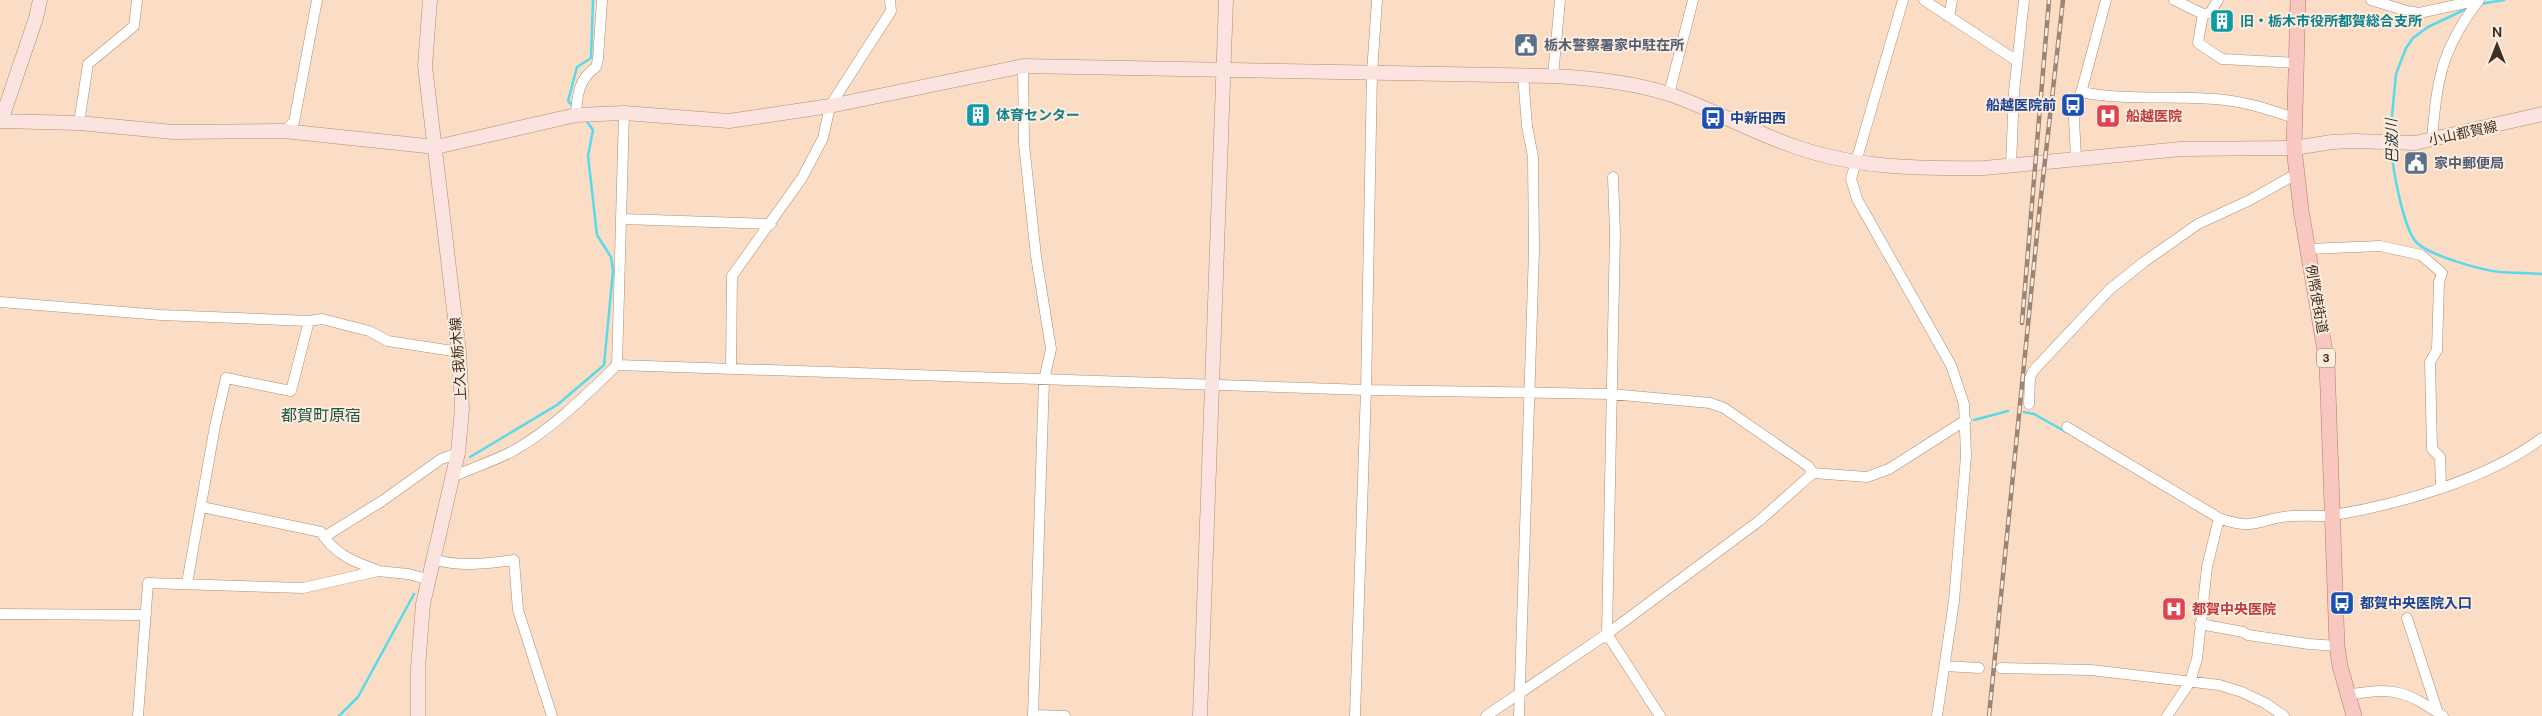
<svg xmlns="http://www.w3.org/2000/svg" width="2542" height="716" font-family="'DM Sans','Noto Sans JP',sans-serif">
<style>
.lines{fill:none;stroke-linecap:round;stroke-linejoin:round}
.stream{stroke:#56daec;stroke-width:2.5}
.street-casing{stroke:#ab8f78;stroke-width:11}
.secondary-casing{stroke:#ab8f78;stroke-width:15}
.primary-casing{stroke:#b37a6e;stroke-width:16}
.street{stroke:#fff;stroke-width:10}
.secondary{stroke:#fbe3df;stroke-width:14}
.primary{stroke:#f8c7bf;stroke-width:15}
.rail-casing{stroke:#9b8675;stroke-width:4.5}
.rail{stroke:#ffecdd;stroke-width:2.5;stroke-dasharray:8;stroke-linecap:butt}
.labels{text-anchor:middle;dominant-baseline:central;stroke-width:4;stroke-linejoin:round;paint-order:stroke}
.shield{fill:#ffecdd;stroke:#76695e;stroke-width:1}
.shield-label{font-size:12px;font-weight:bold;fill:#3c3127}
.culture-label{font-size:14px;font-weight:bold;fill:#0d838f;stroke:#ffecdd;text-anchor:start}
.service-label{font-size:14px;font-weight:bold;fill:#4e5e75;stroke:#ffecdd;text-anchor:start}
.transit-label{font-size:14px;font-weight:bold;fill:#164399;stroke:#ffecdd;text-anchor:start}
.health-label{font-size:14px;font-weight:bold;fill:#be3a42;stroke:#ffecdd;text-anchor:start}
.street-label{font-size:14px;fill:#3c3127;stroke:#ffecdd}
.water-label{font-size:15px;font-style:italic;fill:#1e3539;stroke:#ffecdd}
.quarter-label{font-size:16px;fill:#1d554c;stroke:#ffecdd}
</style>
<rect width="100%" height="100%" fill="#fbdcc4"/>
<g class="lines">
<path class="stream" d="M2480 4 2504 0
M574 107 568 101 577 67 591 58 593 0
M2390 137 2396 74 2406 48 2413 38 2428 27 2468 8
M2391 148C2393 169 2403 229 2417 243 2431 256 2481 270 2500 272 2514 273 2528 273 2542 274
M2024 412 2034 414 2066 432
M1974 420 2008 411
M470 457 557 405 604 365 613 271 611 257 597 235 588 156 593 130 586 120
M339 716 358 697 414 594"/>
<defs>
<path id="street" d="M1903 0 1851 179 1857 199 1951 365 1964 404 1966 456 1954 601 1937 716
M1924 0 2017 61
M2174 0 2203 14
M2218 0 2210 13 2203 14 2198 43 2222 59 2296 63
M2371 0 2407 11 2419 13 2479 0
M1946 15 1950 12 1952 0
M1023 66 1024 144 1036 256 1051 349 1044 380 1033 716
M1553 76 1560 0
M2081 92C2125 101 2171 95 2215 99 2243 101 2268 109 2294 118
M1669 94 1693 0
M576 115C577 94 579 79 596 67L598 59 602 0
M79 123 88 64 134 26 137 0
M284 131 294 122 317 0
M2432 140C2437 79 2441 50 2479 0
M2076 159 2074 119 2106 0
M2011 165 2014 92 2024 0
M1613 177 1615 233 1607 634 1660 716
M623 219 771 224
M2308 249 2380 246 2421 255 2442 273 2439 282 2437 350 2430 362 2432 449 2440 457 2441 487
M0 302 161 315 309 321 322 319 369 331 388 341 459 352
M617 365 1366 390 1611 394 1710 403 1724 408 1808 466 1813 473
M731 369 732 276 802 178 823 138 830 106 891 11 890 0
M2029 404 2030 378 2033 371 2109 290 2144 262 2198 224 2250 200 2296 174
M2067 427 2219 518C2257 532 2258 518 2292 516 2306 515 2320 517 2334 515 2401 504 2488 479 2542 438
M452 477C472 468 494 461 513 451 552 429 585 396 617 365L624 113
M202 507 321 532C334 554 354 562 377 570
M324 537 382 501 441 459 458 453
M432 559C460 567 485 564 514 560L518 610 552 716
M187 583 215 426 226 378 291 391 309 321
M0 614 146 615
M2407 618 2438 713
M2200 624 2243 632 2248 635 2309 644 2337 646
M1945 666 1979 668
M2001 668 2091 670 2219 685 2242 692 2265 703 2284 716
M2347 695C2394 687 2404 690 2443 716
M1034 715 1065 716
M138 716 148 583 303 588 378 571 408 574 427 579
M1355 716 1366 390 1372 73 1377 0
M1486 716 1607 634 1759 521 1813 473 1867 477 1889 469 1966 420
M1519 716 1534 250 1533 157 1527 126 1523 75
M2167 716 2190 682 2197 659 2207 567 2219 518"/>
<path id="secondary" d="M0 121 79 123 173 132 284 131 436 147 576 115 624 113 729 121 830 106 1023 66 1553 76C1592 78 1631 82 1669 94 1712 109 1752 132 1796 147 1856 168 1921 169 1984 168L2181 149 2294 148 2332 142 2354 141 2415 143 2542 114
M1 121 36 18 40 0
M418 716V668L423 604 458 453 462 409 459 352 425 66 430 0
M1200 716 1226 0"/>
<path id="primary" d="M2298 0 2294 148 2301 210 2327 363 2337 646 2340 666 2354 716"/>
</defs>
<use href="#street" class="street-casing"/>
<use href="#secondary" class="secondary-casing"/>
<use href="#primary" class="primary-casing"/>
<use href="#street" class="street"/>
<use href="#secondary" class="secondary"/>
<use href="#primary" class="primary"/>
<defs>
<path id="rail" d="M2022 323 2049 0
M1989 716 2039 214 2063 0"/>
</defs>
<use href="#rail" class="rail-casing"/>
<use href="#rail" class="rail"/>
</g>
<defs>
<symbol id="building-square" viewBox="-11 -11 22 22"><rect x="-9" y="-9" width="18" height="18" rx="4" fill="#0f9aa8" stroke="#ffecdd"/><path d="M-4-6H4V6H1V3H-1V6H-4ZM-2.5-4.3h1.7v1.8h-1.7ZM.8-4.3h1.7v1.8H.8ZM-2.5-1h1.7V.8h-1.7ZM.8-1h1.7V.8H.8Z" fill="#fff"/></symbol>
<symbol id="civic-square" viewBox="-11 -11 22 22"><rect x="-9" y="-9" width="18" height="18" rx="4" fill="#5c6f8a" stroke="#ffecdd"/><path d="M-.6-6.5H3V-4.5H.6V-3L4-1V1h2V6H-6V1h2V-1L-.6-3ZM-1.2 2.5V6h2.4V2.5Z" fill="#fff"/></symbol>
<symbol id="bus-square" viewBox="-11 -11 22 22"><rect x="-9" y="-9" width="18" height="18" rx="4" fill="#1a4fb4" stroke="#ffecdd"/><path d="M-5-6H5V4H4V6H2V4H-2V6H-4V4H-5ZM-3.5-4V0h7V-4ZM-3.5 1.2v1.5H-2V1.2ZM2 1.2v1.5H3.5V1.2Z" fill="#fff"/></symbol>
<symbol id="hospital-square" viewBox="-11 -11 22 22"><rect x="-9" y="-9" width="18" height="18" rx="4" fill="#e0444e" stroke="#ffecdd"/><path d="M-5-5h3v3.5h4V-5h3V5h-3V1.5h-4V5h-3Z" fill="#fff"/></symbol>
</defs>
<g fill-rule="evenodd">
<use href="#building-square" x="2208" y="7" width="28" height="28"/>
<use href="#civic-square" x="1512" y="31" width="28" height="28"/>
<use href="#bus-square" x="2059" y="91" width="28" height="28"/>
<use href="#building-square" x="964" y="101" width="28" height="28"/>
<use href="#hospital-square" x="2094" y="102" width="28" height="28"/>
<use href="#bus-square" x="1699" y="104" width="28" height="28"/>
<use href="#civic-square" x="2402" y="149" width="28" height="28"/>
<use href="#bus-square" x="2328" y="589" width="28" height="28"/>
<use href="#hospital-square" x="2160" y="595" width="28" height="28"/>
</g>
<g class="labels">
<rect class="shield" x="2317" y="348.5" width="18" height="19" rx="4"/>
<g class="shield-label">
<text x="2326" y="358">3</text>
</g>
<g class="culture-label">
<text x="2240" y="21">旧・栃木市役所都賀総合支所</text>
<text x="996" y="115">体育センター</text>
</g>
<g class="service-label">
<text x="1544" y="45">栃木警察署家中駐在所</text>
<text x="2434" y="163">家中郵便局</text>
</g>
<g class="transit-label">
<text x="2056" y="105" text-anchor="end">船越医院前</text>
<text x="1730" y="118">中新田西</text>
<text x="2360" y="603">都賀中央医院入口</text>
</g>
<g class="health-label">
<text x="2126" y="116">船越医院</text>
<text x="2192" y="609">都賀中央医院</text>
</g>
<g class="street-label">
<text transform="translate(2463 133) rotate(-12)">小山都賀線</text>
<text transform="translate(2317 299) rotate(80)">例幣使街道</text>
<text transform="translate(458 359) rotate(-94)">上久我栃木線</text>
</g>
<g class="water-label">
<text transform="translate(2392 141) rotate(-91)">巴波川</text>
</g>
<g class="quarter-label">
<text x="321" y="415">都賀町原宿</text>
</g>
</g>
<g transform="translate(2497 45)" stroke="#ffecdd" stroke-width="4" paint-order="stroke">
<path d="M0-4L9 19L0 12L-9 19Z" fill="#3c3127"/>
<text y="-8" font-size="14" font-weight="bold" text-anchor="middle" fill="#3c3127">N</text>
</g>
</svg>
